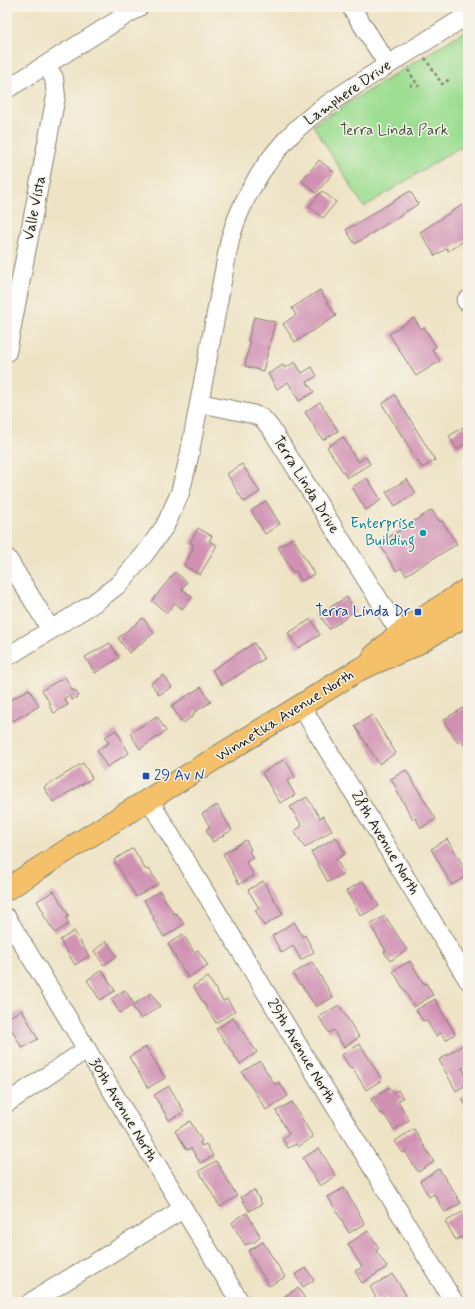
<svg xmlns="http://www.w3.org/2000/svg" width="475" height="1309" font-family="Mynerve,sans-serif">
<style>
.green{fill:#9ede93;stroke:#5d7d58}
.building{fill:#d091b3}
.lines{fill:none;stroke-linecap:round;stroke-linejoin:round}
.minor-casing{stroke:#858070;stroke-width:20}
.major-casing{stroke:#858070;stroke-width:24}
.path{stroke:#858070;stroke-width:2.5;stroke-dasharray:3 3;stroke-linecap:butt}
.minor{stroke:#fff;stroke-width:18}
.major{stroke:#f4c16a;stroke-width:22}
.culture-dot{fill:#0f9aa8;stroke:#f7f3e8;stroke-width:1.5}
.transit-dot{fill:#1a4fb4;stroke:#f7f3e8;stroke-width:1.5}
.labels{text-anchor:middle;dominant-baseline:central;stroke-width:3;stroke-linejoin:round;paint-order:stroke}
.street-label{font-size:15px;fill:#1c1c1c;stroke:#f7f3e8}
.park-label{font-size:15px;fill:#435640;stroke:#f7f3e8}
.culture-label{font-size:15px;fill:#0d838f;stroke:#f7f3e8;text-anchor:end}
.transit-label{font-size:15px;fill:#164399;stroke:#f7f3e8;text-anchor:end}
</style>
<rect width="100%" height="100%" fill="#f7f3e8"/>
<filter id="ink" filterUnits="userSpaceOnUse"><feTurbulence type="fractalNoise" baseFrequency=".025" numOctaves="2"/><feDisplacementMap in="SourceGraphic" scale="8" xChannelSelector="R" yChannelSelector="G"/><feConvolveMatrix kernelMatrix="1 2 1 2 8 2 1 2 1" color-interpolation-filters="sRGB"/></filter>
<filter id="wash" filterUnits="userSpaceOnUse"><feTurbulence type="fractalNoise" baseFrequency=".012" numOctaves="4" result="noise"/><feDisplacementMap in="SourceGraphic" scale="16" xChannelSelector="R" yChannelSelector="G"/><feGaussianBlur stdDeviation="0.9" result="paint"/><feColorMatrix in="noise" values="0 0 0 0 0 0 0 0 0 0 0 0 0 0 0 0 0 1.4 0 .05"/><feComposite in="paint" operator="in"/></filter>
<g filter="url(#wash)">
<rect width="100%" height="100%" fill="#eee3c5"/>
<path class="green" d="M468 29V159L460 147 364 207 313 125Z"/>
<g id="blocks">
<path class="building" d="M319 160 334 172 316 193 302 181Z
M322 191 336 202 323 218 309 206Z
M410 191 418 204 355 244 346 230Z
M462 205 468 214V235L466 236 467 239 448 251 447 248 435 256 420 232Z
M320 290 336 316 295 342 283 324 296 315 292 308Z
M254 317 275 322 263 371 245 366 250 342 248 341Z
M414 318 421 329 424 327 436 347 432 349 440 361 416 376 389 334Z
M295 362 302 373 312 367 317 376 307 382 314 392 299 401 288 382 277 389 268 374 283 365 285 368Z
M395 395 435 460 422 468 382 404Z
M320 402 338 431 323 440 305 412Z
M468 424V442L457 449 449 436Z
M343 437 358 462 366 457 370 464 347 478 327 447Z
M242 464 260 492 244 502 227 474Z
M367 478 381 500 366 510 352 487Z
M407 479 416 493 395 506 386 492Z
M266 501 280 524 265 534 251 511Z
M432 510 440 522 442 521 457 544 406 575 401 568 396 571 379 543Z
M198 528 212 536 209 541 217 545 200 575 184 566 193 549 192 548 194 545 190 543Z
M293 538 314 574 301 581 296 571 293 573 278 547Z
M175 572 187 582 182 589 192 597 182 609 175 603 167 613 152 601Z
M347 597 355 611 345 617 346 618 329 629 319 614Z
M143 618 154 633 129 653 118 638Z
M311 619 320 635 298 648 288 633Z
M110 643 119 658 95 673 85 657Z
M254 643 264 659 222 685 212 670Z
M164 675 172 687 159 695 151 683Z
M65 677 73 691 75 690 79 696 72 700 69 696 64 698 68 705 54 713 49 706 51 705 42 690Z
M201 687 211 702 193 713 195 715 183 723 171 706Z
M29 689 39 706 13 721 7 712V702Z
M468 705V751L461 740 458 743 443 720Z
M372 715 396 753 379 764 355 726Z
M157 716 166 731 140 749 130 733Z
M116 730 129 753 107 767 97 750 109 743 105 737Z
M285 759 295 777 287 781 295 795 280 803 262 773Z
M83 763 92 778 53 802 44 787Z
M406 770 436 819 421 828 415 818 413 819 396 790 397 789 391 779Z
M307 797 320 818 323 816 332 830 305 848 294 831 302 826 290 807Z
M217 805 232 830 213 842 206 830 210 827 202 814Z
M336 837 345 854 336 859 344 873 328 882 311 852Z
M447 839 468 873V875L452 885 431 849Z
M246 840 251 850 249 851 253 858 246 862 254 876 239 884 223 854Z
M133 848 145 869 150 870 158 884 136 897 114 860Z
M263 881 283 914 264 926 255 910 259 908 248 890Z
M363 881 379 906 361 916 346 891Z
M54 891 69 916 66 918 69 924 55 933 43 914 44 913 37 901Z
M160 891 174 914 176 913 184 924 164 937 153 919 154 918 144 900Z
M385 916 407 950 390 961 384 952 386 951 370 925Z
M294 922 303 937 305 935 314 952 301 960 293 946 282 953 272 936Z
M74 931 89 956 75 965 60 940Z
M183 934 194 952 198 950 208 966 188 978 168 944Z
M106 941 117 956 104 965 94 951Z
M410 961 424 984 426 983 433 995 414 1007 393 971Z
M312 962 333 997 316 1007 301 984 300 985 293 974Z
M102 970 115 991 100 1000 87 980Z
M208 977 223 1001 227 999 235 1011 216 1023 193 986Z
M125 990 134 1004 120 1013 111 999Z
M151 993 160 1006 141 1019 132 1006Z
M435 999 455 1034 446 1040 441 1033 436 1036 426 1020 423 1021 416 1010Z
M339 1005 359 1037 344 1047 333 1030 329 1033 319 1017Z
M22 1010 38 1039 22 1048 7 1021V1018Z
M233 1018 257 1052 240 1064 216 1029Z
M360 1044 382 1080 366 1090 352 1067 350 1068 342 1055Z
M463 1045 468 1053V1065L462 1068 468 1078V1084L456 1091 439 1060Z
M146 1047 165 1078 148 1088 129 1057Z
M260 1061 275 1085 279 1082 288 1096 266 1110 242 1072Z
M169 1086 184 1112 169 1120 154 1095Z
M389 1087 393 1093 398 1090 403 1098 398 1101 409 1120 394 1130 383 1113 380 1114 371 1099Z
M468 1095V1109L462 1099Z
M292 1102 313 1137 298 1147 296 1144 288 1148 282 1138 289 1134 276 1111Z
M190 1121 202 1141 200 1142 202 1146 206 1144 213 1156 200 1163 191 1148 187 1150 175 1131Z
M414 1129 434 1162 418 1172 405 1151 403 1153 395 1141Z
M319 1148 336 1176 320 1186 303 1158Z
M216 1161 237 1196 220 1207 199 1171Z
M439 1169 461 1203 445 1212 434 1194 429 1197 420 1181Z
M344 1188 365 1224 349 1233 328 1197Z
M254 1190 262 1204 249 1211 241 1197Z
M466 1210 468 1213V1249L461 1237 456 1240 445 1222Z
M247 1213 260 1236 255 1242 245 1245 232 1223 238 1217Z
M368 1231 379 1248 376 1251 387 1267 362 1283 355 1271 362 1267 348 1244Z
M263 1242 285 1277 269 1286 248 1251Z
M306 1268 314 1280 303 1287 295 1275Z
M393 1274 406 1295 405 1296 408 1302H389L385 1296 378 1301 370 1287Z
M298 1288 307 1302H285L282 1298Z"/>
</g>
</g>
<g filter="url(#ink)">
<use href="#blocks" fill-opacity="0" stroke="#858070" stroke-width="1"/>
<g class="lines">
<defs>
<path id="minor" d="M351 7 388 65
M7 89 139 7
M466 301 468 300
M7 352 56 96 54 78 46 65
M200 403 252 414 262 418 270 427 407 644
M7 558 51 630
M7 657 94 603 119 584 144 555 165 526 180 493 189 457 230 239C241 202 260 169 285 141 308 115 338 97 367 78 401 57 434 36 468 15
M301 706 468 980
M149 800 454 1302
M7 918 240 1302
M7 1103 87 1049
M31 1302 183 1209"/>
<path id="major" d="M374 656 400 633 468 589
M7 889 80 842 360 669 409 648 468 614"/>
</defs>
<use href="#minor" class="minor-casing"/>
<use href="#major" class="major-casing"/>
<path class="path" d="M425 58 442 84 450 79
M408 70 419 87
M410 86 416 82"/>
<use href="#minor" class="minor"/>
<use href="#major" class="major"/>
</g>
</g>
<circle class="culture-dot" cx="423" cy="533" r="4"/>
<g class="transit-dot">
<rect x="414" y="608" width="8" height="8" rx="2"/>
<rect x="142" y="772" width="8" height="8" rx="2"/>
</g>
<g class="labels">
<g class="street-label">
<text transform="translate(348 93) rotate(-35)">Lamphere Drive</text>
<text transform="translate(35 208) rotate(-79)">Valle Vista</text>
<text transform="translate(306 485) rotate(58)">Terra Linda Drive</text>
<text transform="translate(285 716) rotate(-32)">Winnetka Avenue North</text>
<text transform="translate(385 843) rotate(59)">28th Avenue North</text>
<text transform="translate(301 1051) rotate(59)">29th Avenue North</text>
<text transform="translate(123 1110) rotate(59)">30th Avenue North</text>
</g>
<g class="park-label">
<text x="394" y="131">Terra Linda Park</text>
</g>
<g class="culture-label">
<text x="415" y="524">Enterprise<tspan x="415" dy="17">Building</tspan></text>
</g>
<g class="transit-label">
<text x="410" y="612">Terra Linda Dr</text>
<text x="154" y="776" text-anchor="start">29 Av N</text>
</g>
</g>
<rect width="475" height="1309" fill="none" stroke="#f7f3e8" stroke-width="24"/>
</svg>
